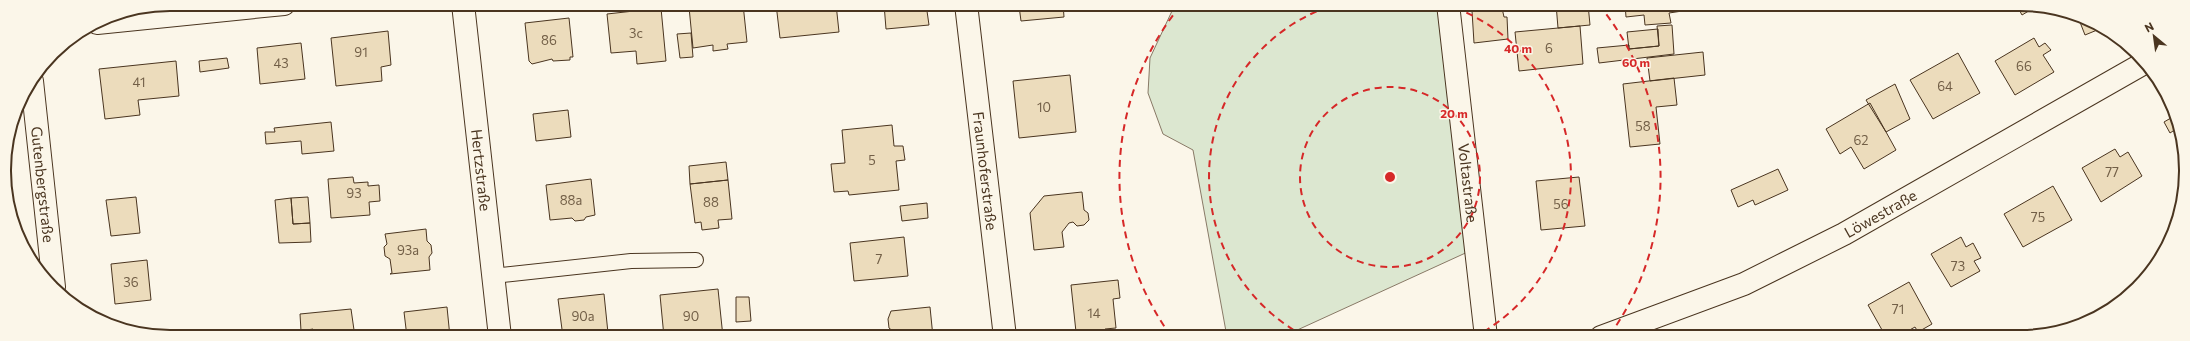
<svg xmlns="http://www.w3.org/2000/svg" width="2190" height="341" font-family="Commissioner,sans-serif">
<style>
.green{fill:#dce7d0;stroke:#887966}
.building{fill:#ecdcbc;stroke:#4a3520}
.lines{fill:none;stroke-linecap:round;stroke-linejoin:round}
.service-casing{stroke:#4a3520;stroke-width:16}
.minor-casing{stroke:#4a3520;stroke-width:24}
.service{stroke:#fbf6e9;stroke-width:14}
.minor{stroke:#fbf6e9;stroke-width:22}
.ring{fill:none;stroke:#d62828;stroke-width:2;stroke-dasharray:7 5}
.labels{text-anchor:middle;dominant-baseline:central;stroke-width:3;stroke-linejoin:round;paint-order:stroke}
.number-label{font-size:13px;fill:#725f47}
.street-label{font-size:15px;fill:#4a3520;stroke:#fbf6e9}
.rim{fill:none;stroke:#4a3520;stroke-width:2}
.centre{fill:#d62828;stroke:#fbf6e9;stroke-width:2}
.ring-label{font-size:12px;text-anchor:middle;font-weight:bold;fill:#d62828;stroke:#fbf6e9;stroke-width:3;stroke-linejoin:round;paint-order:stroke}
</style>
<rect width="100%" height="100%" fill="#fbf6e9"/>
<path class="green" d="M1177 4H1444L1472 250 1282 337H1227L1193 150 1163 134 1148 93 1150 58 1172 11Z"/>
<path class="building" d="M713 4H743L747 42 727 44 728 49 713 51V45L693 48 689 7Z
M776 4H836L839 32 780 38Z
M884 4H926L929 25 886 29Z
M1023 4H1063L1064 17 1021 21 1019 6Z
M1502 4H1549L1503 10Z
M1556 4H1588L1590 25 1558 28Z
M1625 4H1689V10L1669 13 1671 23 1645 25 1644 15 1626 17Z
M2016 4H2031L2037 6 2022 15Z
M661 8 666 61 637 64 636 51 611 53 607 14Z
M1502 8 1504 17H1507L1508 39 1474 43 1472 11Z
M2078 17 2093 21 2102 28 2085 35Z
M569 18 573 57H570V60L553 61 552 59 532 64 529 61 525 23Z
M1672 25 1674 54 1599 63 1597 48 1629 45V49L1659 46 1657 26Z
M1580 26 1583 64 1519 71 1515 32Z
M1658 29 1659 46 1629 49 1627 32Z
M388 31 391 65 381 67 382 81 336 86 331 38Z
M691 33 693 57 680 58 677 34Z
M2034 38 2039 47 2045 43 2051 50 2043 55 2054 72 2015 95 1995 61Z
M301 43 305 79 260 84 257 48Z
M1703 52 1705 75 1650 81 1647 58Z
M1958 53 1980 93 1933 119 1910 80Z
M227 58 229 68 200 72 199 61Z
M176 61 179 96 138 100 140 115 105 119 99 69Z
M1070 75 1076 132 1019 138 1013 81Z
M1674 78 1677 105 1656 107 1660 144 1630 147 1623 84Z
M1895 84 1910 119 1886 132 1866 100Z
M1870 103 1896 150 1864 169 1851 147 1840 154 1826 129Z
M568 110 571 137 536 141 533 114Z
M2176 115 2177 117 2180 136 2176 129 2170 133 2164 122Z
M331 122 334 151 302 154 301 141 266 144 265 132H275L274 128Z
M892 125 894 146H903L905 160 896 161 899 190 849 195 848 191 834 192 831 164 845 163 842 130Z
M2115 149 2120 157 2128 152 2142 176 2101 202 2082 168Z
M726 162 728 180 690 184 689 166Z
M1778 169 1788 190 1755 205 1753 200 1738 207 1731 190Z
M353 177 354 183 368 182V186L379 185 380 201 369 202 370 215 331 218 328 179Z
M1579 177 1585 226 1541 230 1536 181Z
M591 179 595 215 586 217 584 220 575 221 572 218 550 220 546 185Z
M728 180 732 219 718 220 719 228 702 230 701 222 695 223 690 184Z
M2053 186 2072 220 2023 247 2004 214Z
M1082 192 1084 210 1088 213 1089 220 1084 225 1077 226 1073 222 1069 223 1062 232 1064 247 1034 250 1030 213 1044 196Z
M136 197 140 233 111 236 106 200Z
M308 197 310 223 293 224 291 198Z
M291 198 293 224 310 223 311 242 279 243 275 200Z
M927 203 928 218 902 221 900 206Z
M426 229 427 241 431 245 432 253 429 257 430 270 390 274 392 273 390 259 385 256 384 247 387 244 385 234Z
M904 237 908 276 854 281 850 243Z
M1961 237 1966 247 1973 243 1981 258 1974 261 1980 271 1951 287 1931 254Z
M147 260 151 300 115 304 111 264Z
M1118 280 1120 298 1113 299 1116 328 1105 329 1102 336 1091 337 1087 331 1076 332 1071 285Z
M1909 282 1932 324 1918 332 1915 327 1897 337H1886L1868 305Z
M718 289 723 337H664L660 295Z
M604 294 608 333 563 337 558 299Z
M736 297H749L751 321 736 322Z
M447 307 450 337H407L404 312Z
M930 307 933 337H894V332L889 328 888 319 891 311Z
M351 309 355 337H313V329L301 331 300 314Z"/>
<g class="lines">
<defs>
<path id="service" d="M493 276 631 261 696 260"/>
<g id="minor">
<path id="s1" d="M463 4 500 337"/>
<path id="s2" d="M966 4 1005 337"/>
<path id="s3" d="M1448 4 1486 337"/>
<path d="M97 23 284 4"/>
<path id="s4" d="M32 81 54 287"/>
<path id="s5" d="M1601 337 1744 284 1844 234 2146 62"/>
</g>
</defs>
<use href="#service" class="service-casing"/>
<use href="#minor" class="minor-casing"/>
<use href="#service" class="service"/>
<use href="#minor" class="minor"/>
</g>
<g class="ring">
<circle cx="1390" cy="177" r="90"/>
<path d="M1304 336A181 181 0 0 1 1336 4M1444 4A181 181 0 0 1 1476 336"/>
<path d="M1171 336A271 271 0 0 1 1181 5M1599 5A271 271 0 0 1 1609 336"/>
</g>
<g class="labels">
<g class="number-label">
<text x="636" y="33">3c</text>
<text x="549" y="40">86</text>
<text x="1549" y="48">6</text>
<text x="361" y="52">91</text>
<text x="281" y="63">43</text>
<text x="2024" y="66">66</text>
<text x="139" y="82">41</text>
<text x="1945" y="86">64</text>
<text x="1044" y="107">10</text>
<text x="1643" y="126">58</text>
<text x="1861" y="140">62</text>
<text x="872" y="160">5</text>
<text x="2112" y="172">77</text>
<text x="354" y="193">93</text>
<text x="571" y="200">88a</text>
<text x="711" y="202">88</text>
<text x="1561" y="204">56</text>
<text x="2038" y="217">75</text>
<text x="408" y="250">93a</text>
<text x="879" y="259">7</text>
<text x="1958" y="266">73</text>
<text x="131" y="282">36</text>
<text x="1898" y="309">71</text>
<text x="1094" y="313">14</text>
<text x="583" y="316">90a</text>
<text x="691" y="316">90</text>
</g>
<g class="street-label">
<text stroke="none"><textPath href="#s1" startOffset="167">Hertzstraße</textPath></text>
<text stroke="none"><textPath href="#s2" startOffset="168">Fraunhoferstraße</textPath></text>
<text stroke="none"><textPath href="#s3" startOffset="180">Voltastraße</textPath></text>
<text stroke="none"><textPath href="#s4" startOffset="104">Gutenbergstraße</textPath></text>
<text stroke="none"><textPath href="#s5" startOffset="306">Löwestraße</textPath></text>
</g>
</g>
<path d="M0 0H2190V341H0ZM170 11H2020A159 159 0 0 1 2179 170V171A159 159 0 0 1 2020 330H170A159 159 0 0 1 11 171V170A159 159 0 0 1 170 11Z" fill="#fbf6e9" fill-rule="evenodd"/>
<path class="rim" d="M170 11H2020A159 159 0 0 1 2179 170V171A159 159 0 0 1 2020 330H170A159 159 0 0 1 11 171V170A159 159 0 0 1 170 11Z"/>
<circle cx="1390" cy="177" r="6" class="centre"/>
<g class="ring-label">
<text x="1518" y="53">40 m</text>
<text x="1636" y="67">60 m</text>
<text x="1454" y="118">20 m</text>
</g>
<g transform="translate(2154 36) rotate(331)" stroke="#fbf6e9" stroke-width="3" paint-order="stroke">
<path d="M0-3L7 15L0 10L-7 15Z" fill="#4a3520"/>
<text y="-6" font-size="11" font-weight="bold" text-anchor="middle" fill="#4a3520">N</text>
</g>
</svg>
